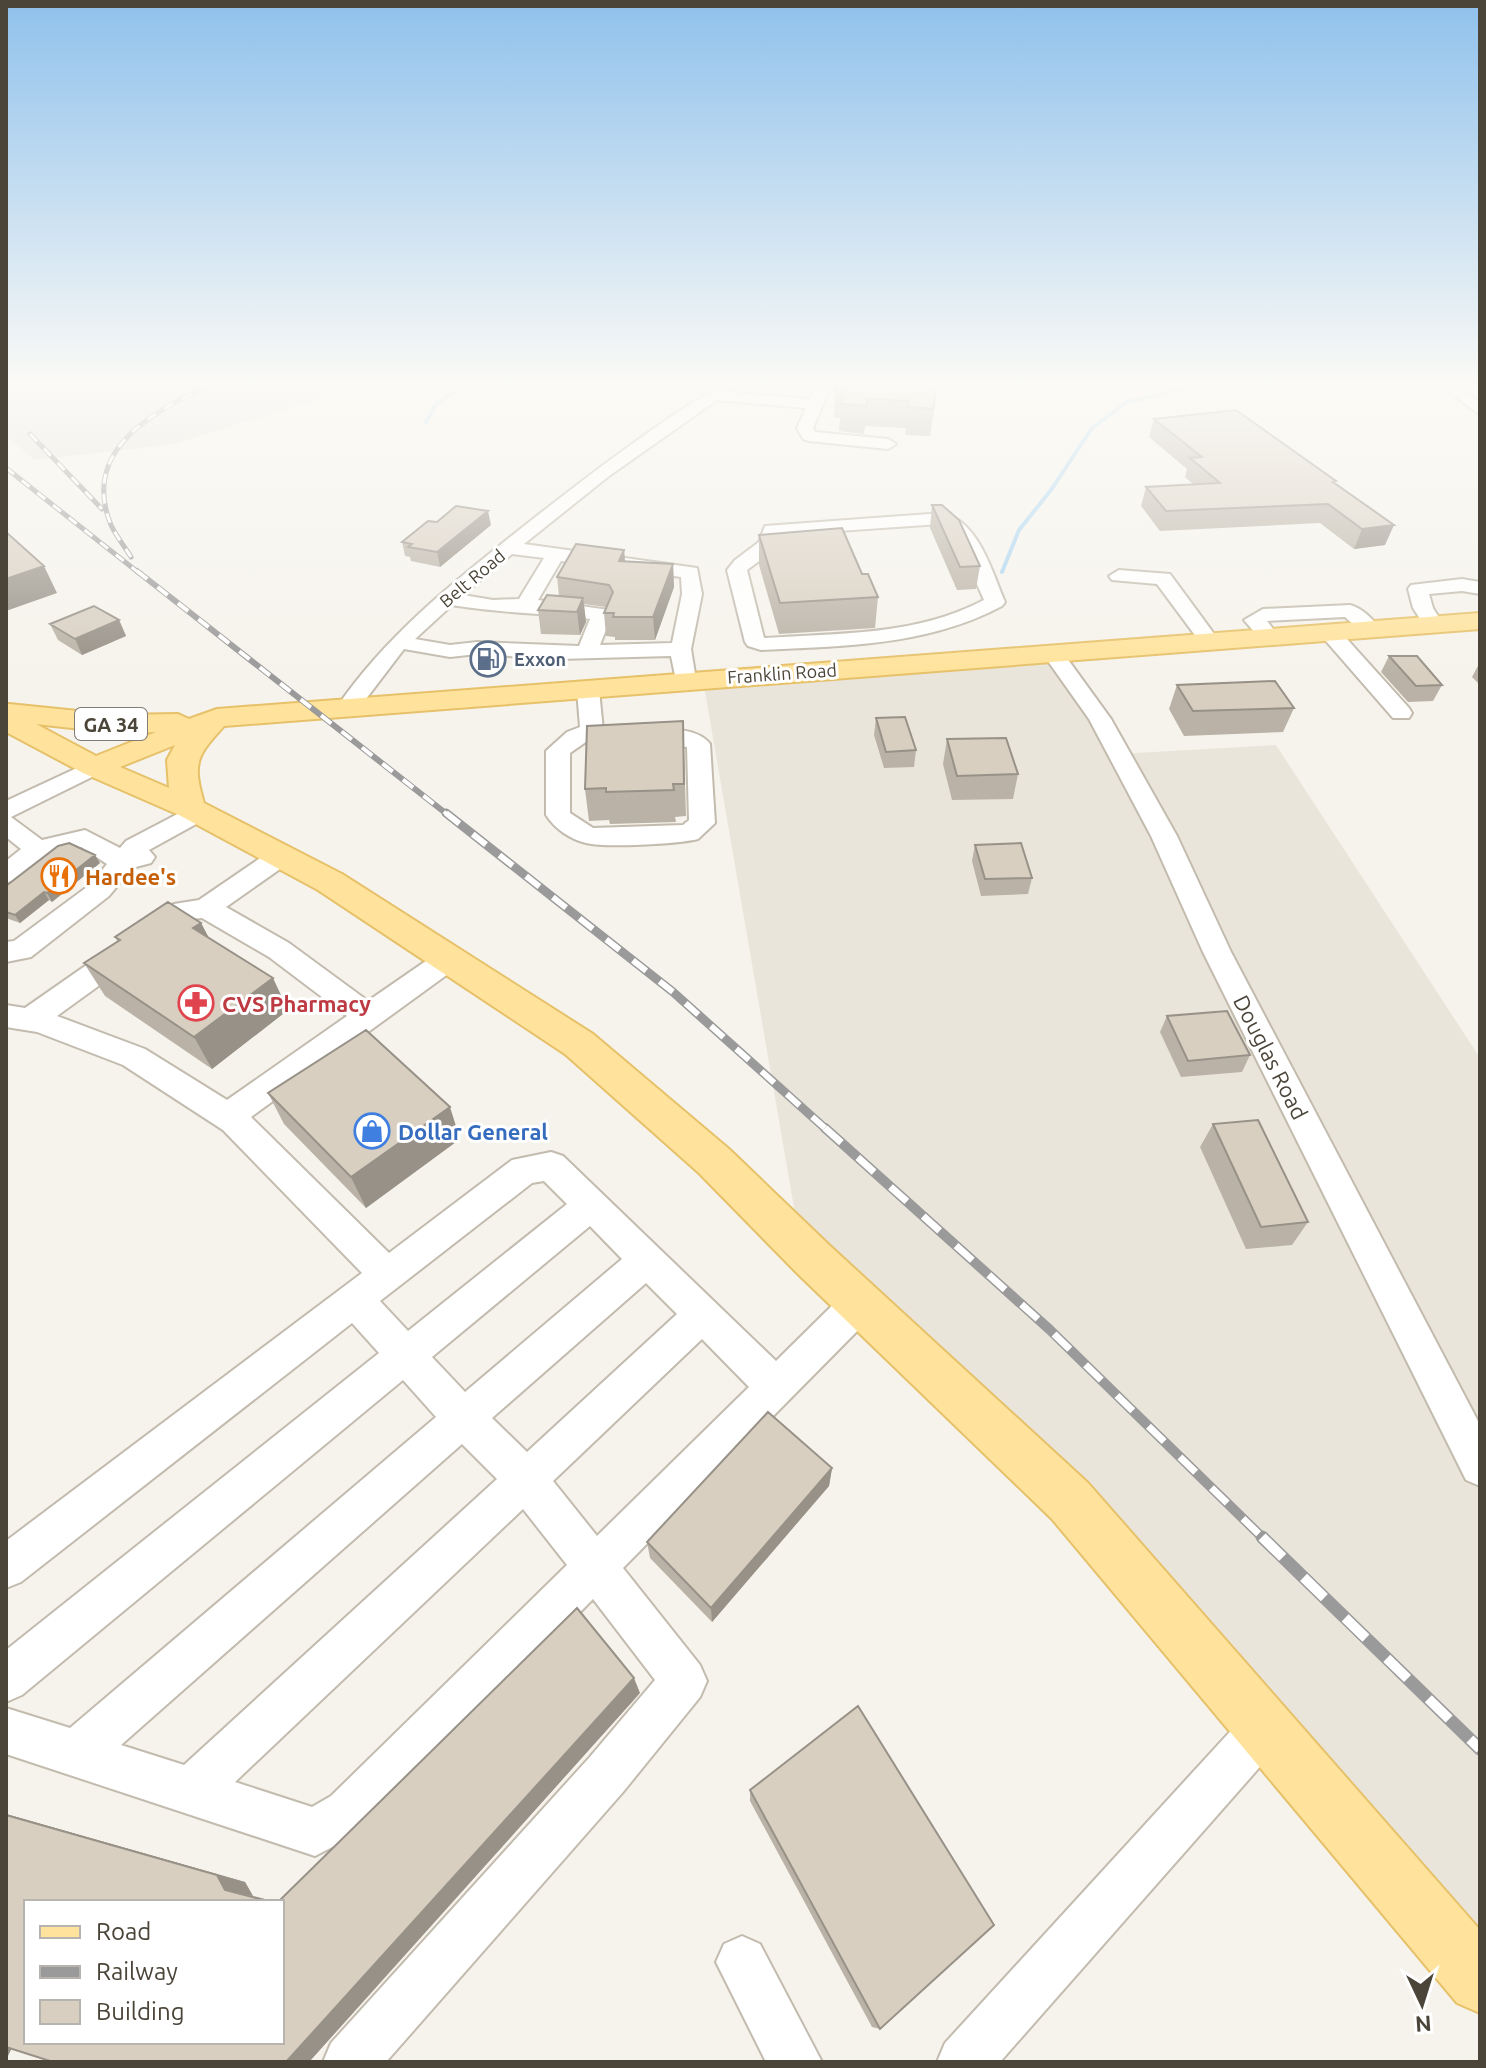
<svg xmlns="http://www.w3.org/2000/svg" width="1486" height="2068" font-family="Ubuntu,sans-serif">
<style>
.residential{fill:#eae5da}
.industrial{fill:#e6e2dd}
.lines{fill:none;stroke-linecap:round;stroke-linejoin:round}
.stream{stroke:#a9d4f2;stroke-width:4}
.minor-casing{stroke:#c2bbae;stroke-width:4}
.major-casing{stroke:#e6c16a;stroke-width:4}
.minor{fill:#fff;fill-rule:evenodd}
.major{fill:#ffe39c;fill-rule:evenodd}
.rail-far4-casing{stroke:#9a9a9a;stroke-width:5}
.rail-far3-casing{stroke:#9a9a9a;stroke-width:6}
.rail-far2-casing{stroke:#9a9a9a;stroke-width:9}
.rail-far1-casing{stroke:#9a9a9a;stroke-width:10}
.rail-casing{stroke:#9a9a9a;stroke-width:13}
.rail-far4{stroke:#fff;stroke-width:3;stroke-dasharray:10;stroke-linecap:butt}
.rail-far3{stroke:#fff;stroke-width:4;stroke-dasharray:13;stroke-linecap:butt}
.rail-far2{stroke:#fff;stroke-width:6;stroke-dasharray:17;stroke-linecap:butt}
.rail-far1{stroke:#fff;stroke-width:7;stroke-dasharray:22;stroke-linecap:butt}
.rail{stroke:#fff;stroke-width:10;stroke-dasharray:29;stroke-linecap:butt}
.wall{fill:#bab2a6}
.shaded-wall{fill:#979187}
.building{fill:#d8cfc1;stroke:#979187;stroke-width:2}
.labels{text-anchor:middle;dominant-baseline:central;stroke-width:6;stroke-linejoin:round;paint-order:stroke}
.far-street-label{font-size:18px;fill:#4b4439;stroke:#fff}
.far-service-label{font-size:18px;font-weight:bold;fill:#4e5e75;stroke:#fff;text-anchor:start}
.shield{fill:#fff;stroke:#817c74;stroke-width:2}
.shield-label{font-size:20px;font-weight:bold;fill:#4b4439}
.food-label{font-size:22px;font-weight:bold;fill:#c56008;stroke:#fff;text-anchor:start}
.health-label{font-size:22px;font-weight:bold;fill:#be3a42;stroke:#fff;text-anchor:start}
.street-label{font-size:22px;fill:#4b4439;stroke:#fff}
.shop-label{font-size:22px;font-weight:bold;fill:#366cbe;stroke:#fff;text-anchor:start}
</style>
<rect width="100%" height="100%" fill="#f6f3ec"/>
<path class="residential" d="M1051 646 1119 754 1276 745 1480 1058V1976L977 1404 802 1254 702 674Z"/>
<path class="industrial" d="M6 385H364L174 444 35 460 6 436Z"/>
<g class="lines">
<path class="stream" d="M426 422 436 404 466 385
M1002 572 1019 530 1051 490 1092 428 1127 402 1199 385"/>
<defs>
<path id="minor" d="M721 385H738L730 392 810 399 817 385H831L813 428 815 432 888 439 896 444 888 449 809 441 803 439 797 428 806 408 717 400 609 476 524 544 697 568 702 594 691 649 696 680 693 685H677L671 656 559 659 477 654 450 657 404 649 356 712H340L337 707C387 634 455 581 524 526 588 476 651 427 721 385ZM512 554 544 558 519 599 493 600 463 595ZM561 561 681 577 682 594 672 643 600 645 612 614 609 610 538 600ZM452 605C498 613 544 613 590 619L579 646 477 642 450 645 415 639Z
M1440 385H1456L1480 403V415Z
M943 513C979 522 992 572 1005 602L1002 606C927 646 844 646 761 650L748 646 745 642 727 570 735 560 759 542 765 526ZM940 524 958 541 984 600C916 636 839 633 764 638L747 570 770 553 780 535Z
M1119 570 1170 574 1220 642 1217 646H1203L1157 584 1112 580 1109 576Z
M1462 579 1480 582V594L1462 591 1429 594 1433 608 1443 624 1433 630 1426 628 1413 608 1408 589 1411 585Z
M1350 605C1362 608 1374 620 1381 630L1378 634H1364L1345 617 1267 621 1280 638 1270 644 1263 642 1244 620 1263 609Z
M1329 627 1346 638 1409 708 1412 713 1409 718H1393L1319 633Z
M1054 648 1061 650 1111 719 1177 836 1231 952 1480 1425V1486L1466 1480 1203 952 1151 836 1089 719 1043 654Z
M588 683 599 690 603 730 570 753V813L593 828 683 825 689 820 687 747 636 742 632 737 636 732C655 727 697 726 710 744L715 823 698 839C678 844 605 848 586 843 570 839 555 829 546 815V751L567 732 580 727 577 690Z
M94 760 102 762 106 767 102 772 11 817 42 840 85 830 120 848 126 841 189 808H207L210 813 207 818 149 850 155 857 151 863 132 868 109 896 31 957 6 962V942L14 941 91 884 107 864 81 847 46 855 15 880 6 883V861L21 849 6 837V801Z
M281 848 290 850 294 856 290 862 226 907 289 943 368 1001 439 952 449 949 459 952 463 959 459 966 251 1117 389 1253 512 1160 551 1152 563 1156 776 1361 848 1290 861 1285 874 1290 879 1302 874 1314 623 1568 700 1665 707 1681 700 1697 623 1792 386 2062H323L331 2043 589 1758 655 1680 593 1599 365 1830 315 1856 6 1754V1708L70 1728 436 1417 403 1380 22 1695 6 1702V1650L379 1353 352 1323 21 1582 6 1588V1541L362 1273 223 1130 123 1065 37 1032 6 1027V1005L25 1008 174 904 199 900 272 850ZM202 918 269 957 347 1016 227 1100 145 1049 57 1016 191 919ZM544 1181 567 1204 408 1331 380 1301 532 1183ZM590 1226 622 1259 465 1392 432 1357ZM646 1283 677 1314 527 1452 492 1418ZM702 1339 749 1387 597 1536 553 1481ZM462 1444 497 1479 184 1765 121 1745ZM523 1509 567 1565 331 1796 312 1807 235 1782Z
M1264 1705 1280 1712 1287 1728 1280 1744 1000 2062H937L945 2043 1248 1712Z
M742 1936 760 1944 822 2062H766L716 1962 724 1944Z"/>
<path id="major" d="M1480 613V629L224 726C197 756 192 762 204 803L342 874 593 1034 729 1149 829 1245 1088 1483 1480 1930V2013L1457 2003 1052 1519 797 1273 699 1173 565 1054 318 890 179 815 83 773 6 732V705L9 704 117 715 178 714 189 719 217 709ZM36 724 117 733 156 732 96 756ZM175 745 167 760 169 788 120 767Z"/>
</defs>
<use href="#minor" class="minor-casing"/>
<use href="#major" class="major-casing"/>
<use href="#minor" class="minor"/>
<use href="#major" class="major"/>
<defs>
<path id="rail-far4" d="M30 434 102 509
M6 468 139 573
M131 557C125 547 116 536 111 525 80 449 154 411 211 385"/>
<path id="rail-far3" d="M137 571 448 815"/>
<path id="rail-far2" d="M446 813 673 992 827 1130"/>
<path id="rail-far1" d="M825 1128 1049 1329 1264 1539"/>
<path id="rail" d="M1262 1537 1480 1749"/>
</defs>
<use href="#rail-far4" class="rail-far4-casing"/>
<use href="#rail-far3" class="rail-far3-casing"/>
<use href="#rail-far2" class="rail-far2-casing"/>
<use href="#rail-far1" class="rail-far1-casing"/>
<use href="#rail" class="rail-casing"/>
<use href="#rail-far4" class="rail-far4"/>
<use href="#rail-far3" class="rail-far3"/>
<use href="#rail-far2" class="rail-far2"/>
<use href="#rail-far1" class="rail-far1"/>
<use href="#rail" class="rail"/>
</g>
<path class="wall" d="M938 385 930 436 905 435 906 428 865 426 864 434 839 431 840 418H834L835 391Z
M1154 419 1335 483 1385 545 1354 549 1320 523 1160 531 1141 506 1146 487 1193 484 1185 477 1187 469 1149 437Z
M932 505 980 566 976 589 957 590 930 528Z
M491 525 440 567 411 561 410 557 405 556 402 542Z
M759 535 878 597 875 628 779 634 759 565Z
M624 550 625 561 673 564 674 587 655 640H615V637L606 636 604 613 606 607 584 604 586 622 580 635 541 634 538 610 559 596 557 577Z
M119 620 126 636 82 655 58 640 50 624Z
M1389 656 1442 685 1433 701 1408 702 1381 672Z
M1480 662V685L1472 677Z
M1177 685 1294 708 1283 732 1184 736 1169 709Z
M876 718 916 750 914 767 884 768 874 735Z
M683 721 686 816 675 817 676 822 610 824 609 820 589 821 585 789Z
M947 739 1018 774 1013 799 952 800 943 764Z
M975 845 1032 878 1028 894 981 896 972 861Z
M100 863 52 902 49 900 20 923 6 918V886Z
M201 923 209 939 288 1010 212 1069 105 996 84 963 118 942 115 937Z
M1167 1016 1250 1055 1242 1072 1181 1077 1160 1032Z
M268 1093 460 1139 366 1208 284 1124Z
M1213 1124 1308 1222 1292 1245 1246 1249 1200 1147Z
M832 1468 829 1486 712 1622 650 1558 647 1542Z
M640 1693 309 2062 11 2049 6 2060V1814L245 1882 253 1896 277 1902H26L282 2042Z
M750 1790 880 2029 872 2027 750 1801Z"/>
<path class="shaded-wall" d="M488 511 491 525 440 567 437 552Z
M1394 525 1385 545 1354 549 1362 529Z
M624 550 626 573 619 561Z
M673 564 674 587 655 640 653 617Z
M44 566 57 593 6 611V579Z
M583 598 586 622 580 635 577 612Z
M119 620 126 636 82 655 75 639Z
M95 855 100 863 52 902 47 893Z
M44 892 49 900 20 923 15 915Z
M201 923 218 955 193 928Z
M273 978 288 1010 212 1069 194 1037Z
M450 1107 460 1139 366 1208 351 1177Z
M832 1468 829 1486 712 1622 711 1608Z
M634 1678 640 1693 309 2062H286Z
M6 1814 245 1882 253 1896 225 1890 6 1815Z
M6 2035H18L6 2060Z"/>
<path class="building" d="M837 385H937L933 409 908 407 909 401 867 399 866 406 841 404 844 391H835Z
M1236 410 1336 481 1333 482 1394 525 1362 529 1328 504 1166 511 1146 487 1220 483 1190 458 1202 457 1154 419Z
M932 505H942L959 520 980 566 960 567Z
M456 506 488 511 437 552 408 547 412 544 402 542 428 521 437 522Z
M842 528 862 574H868L878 597 780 603 759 535Z
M6 532 44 566 6 579Z
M576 544 624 550 619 561 673 564 653 617H613L614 613H604L613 592 609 585 557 577Z
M547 595 583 598 577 612 538 610Z
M94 606 119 620 75 639 50 624Z
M1389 656H1417L1442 685 1416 686Z
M1275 681 1294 708 1193 711 1177 685Z
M905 717 916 750 886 752 876 718Z
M683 721 684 784H673L674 790 606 792V788L585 789 587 726Z
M1006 738 1018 774 957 776 947 739Z
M69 843 95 855 47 893 44 892 15 915 6 912V886L58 846Z
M1021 843 1032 878 985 879 975 845Z
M168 902 201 923 193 928 273 978 194 1037 84 963 120 940 115 937Z
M1227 1011 1250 1055 1188 1061 1167 1016Z
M366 1030 450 1107 351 1177 268 1093Z
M1258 1120 1308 1222 1261 1227 1213 1124Z
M768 1412 832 1468 711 1608 647 1542Z
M577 1608 634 1678 286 2062H53L6 2047V1815L217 1875 225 1890 272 1902H26V2042H282V1902H278Z
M858 1706 994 1925 880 2029 750 1790Z"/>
<linearGradient id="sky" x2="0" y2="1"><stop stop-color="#8fc1ec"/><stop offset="0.57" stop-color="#fbfaf6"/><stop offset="1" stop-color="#fbfaf6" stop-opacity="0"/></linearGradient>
<rect width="1486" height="674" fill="url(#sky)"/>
<defs>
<symbol id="fuel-ring" viewBox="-11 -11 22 22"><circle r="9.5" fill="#fff" stroke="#5c6f8a" stroke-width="1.5"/><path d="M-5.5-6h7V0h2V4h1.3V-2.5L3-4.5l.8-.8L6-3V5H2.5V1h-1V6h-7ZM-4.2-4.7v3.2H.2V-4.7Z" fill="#5c6f8a"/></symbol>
<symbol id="restaurant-ring" viewBox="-11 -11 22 22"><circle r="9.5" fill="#fff" stroke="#e8710a" stroke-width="1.5"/><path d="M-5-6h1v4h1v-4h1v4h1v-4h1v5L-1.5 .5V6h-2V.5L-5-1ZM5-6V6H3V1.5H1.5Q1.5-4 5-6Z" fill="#e8710a"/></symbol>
<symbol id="pharmacy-ring" viewBox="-11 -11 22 22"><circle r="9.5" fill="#fff" stroke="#e0444e" stroke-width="1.5"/><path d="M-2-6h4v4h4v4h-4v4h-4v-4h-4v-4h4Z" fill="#e0444e"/></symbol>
<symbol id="shop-ring" viewBox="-11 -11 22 22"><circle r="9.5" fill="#fff" stroke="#3f7fe0" stroke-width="1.5"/><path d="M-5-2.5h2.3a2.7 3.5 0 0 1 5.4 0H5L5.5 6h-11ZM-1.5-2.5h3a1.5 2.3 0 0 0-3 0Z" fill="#3f7fe0"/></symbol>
</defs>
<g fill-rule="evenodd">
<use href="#fuel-ring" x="468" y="639" width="40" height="40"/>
<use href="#restaurant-ring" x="39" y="856" width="40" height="40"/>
<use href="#pharmacy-ring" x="176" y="983" width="40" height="40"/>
<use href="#shop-ring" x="352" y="1111" width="40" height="40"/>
</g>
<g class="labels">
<g class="far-street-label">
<text transform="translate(472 578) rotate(-40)">Belt Road</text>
<text transform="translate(782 673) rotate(-4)">Franklin Road</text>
</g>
<g class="far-service-label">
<text x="514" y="659">Exxon</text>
</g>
<rect class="shield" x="75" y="708" width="72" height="32" rx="6"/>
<g class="shield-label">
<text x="111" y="724">GA 34</text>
</g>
<g class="food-label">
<text x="85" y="876">Hardee's</text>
</g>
<g class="health-label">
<text x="222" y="1003">CVS Pharmacy</text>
</g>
<g class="street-label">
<text transform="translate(1271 1057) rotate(63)">Douglas Road</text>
</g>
<g class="shop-label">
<text x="398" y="1131">Dollar General</text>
</g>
</g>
<rect width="1486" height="2068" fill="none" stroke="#4b4439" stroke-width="16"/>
<rect x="24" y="1900" width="260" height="144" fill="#ffffff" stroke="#b7b4b0" stroke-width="2"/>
<rect x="40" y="1926" width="40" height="12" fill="#ffe39c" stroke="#b7b4b0" stroke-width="2"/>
<text x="96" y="1940" font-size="24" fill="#4b4439">Road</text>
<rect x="40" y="1966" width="40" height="12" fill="#9a9a9a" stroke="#b7b4b0" stroke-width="2"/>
<text x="96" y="1980" font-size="24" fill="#4b4439">Railway</text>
<rect x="40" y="2000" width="40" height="24" fill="#d8cfc1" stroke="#b7b4b0" stroke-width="2"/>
<text x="96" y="2020" font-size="24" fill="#4b4439">Building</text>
<g transform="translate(1422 2004) rotate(176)" stroke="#ffffff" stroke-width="6" paint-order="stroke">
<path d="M0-6L14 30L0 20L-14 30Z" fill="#4b4439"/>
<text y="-12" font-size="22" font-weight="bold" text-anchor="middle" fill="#4b4439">N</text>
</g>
</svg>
